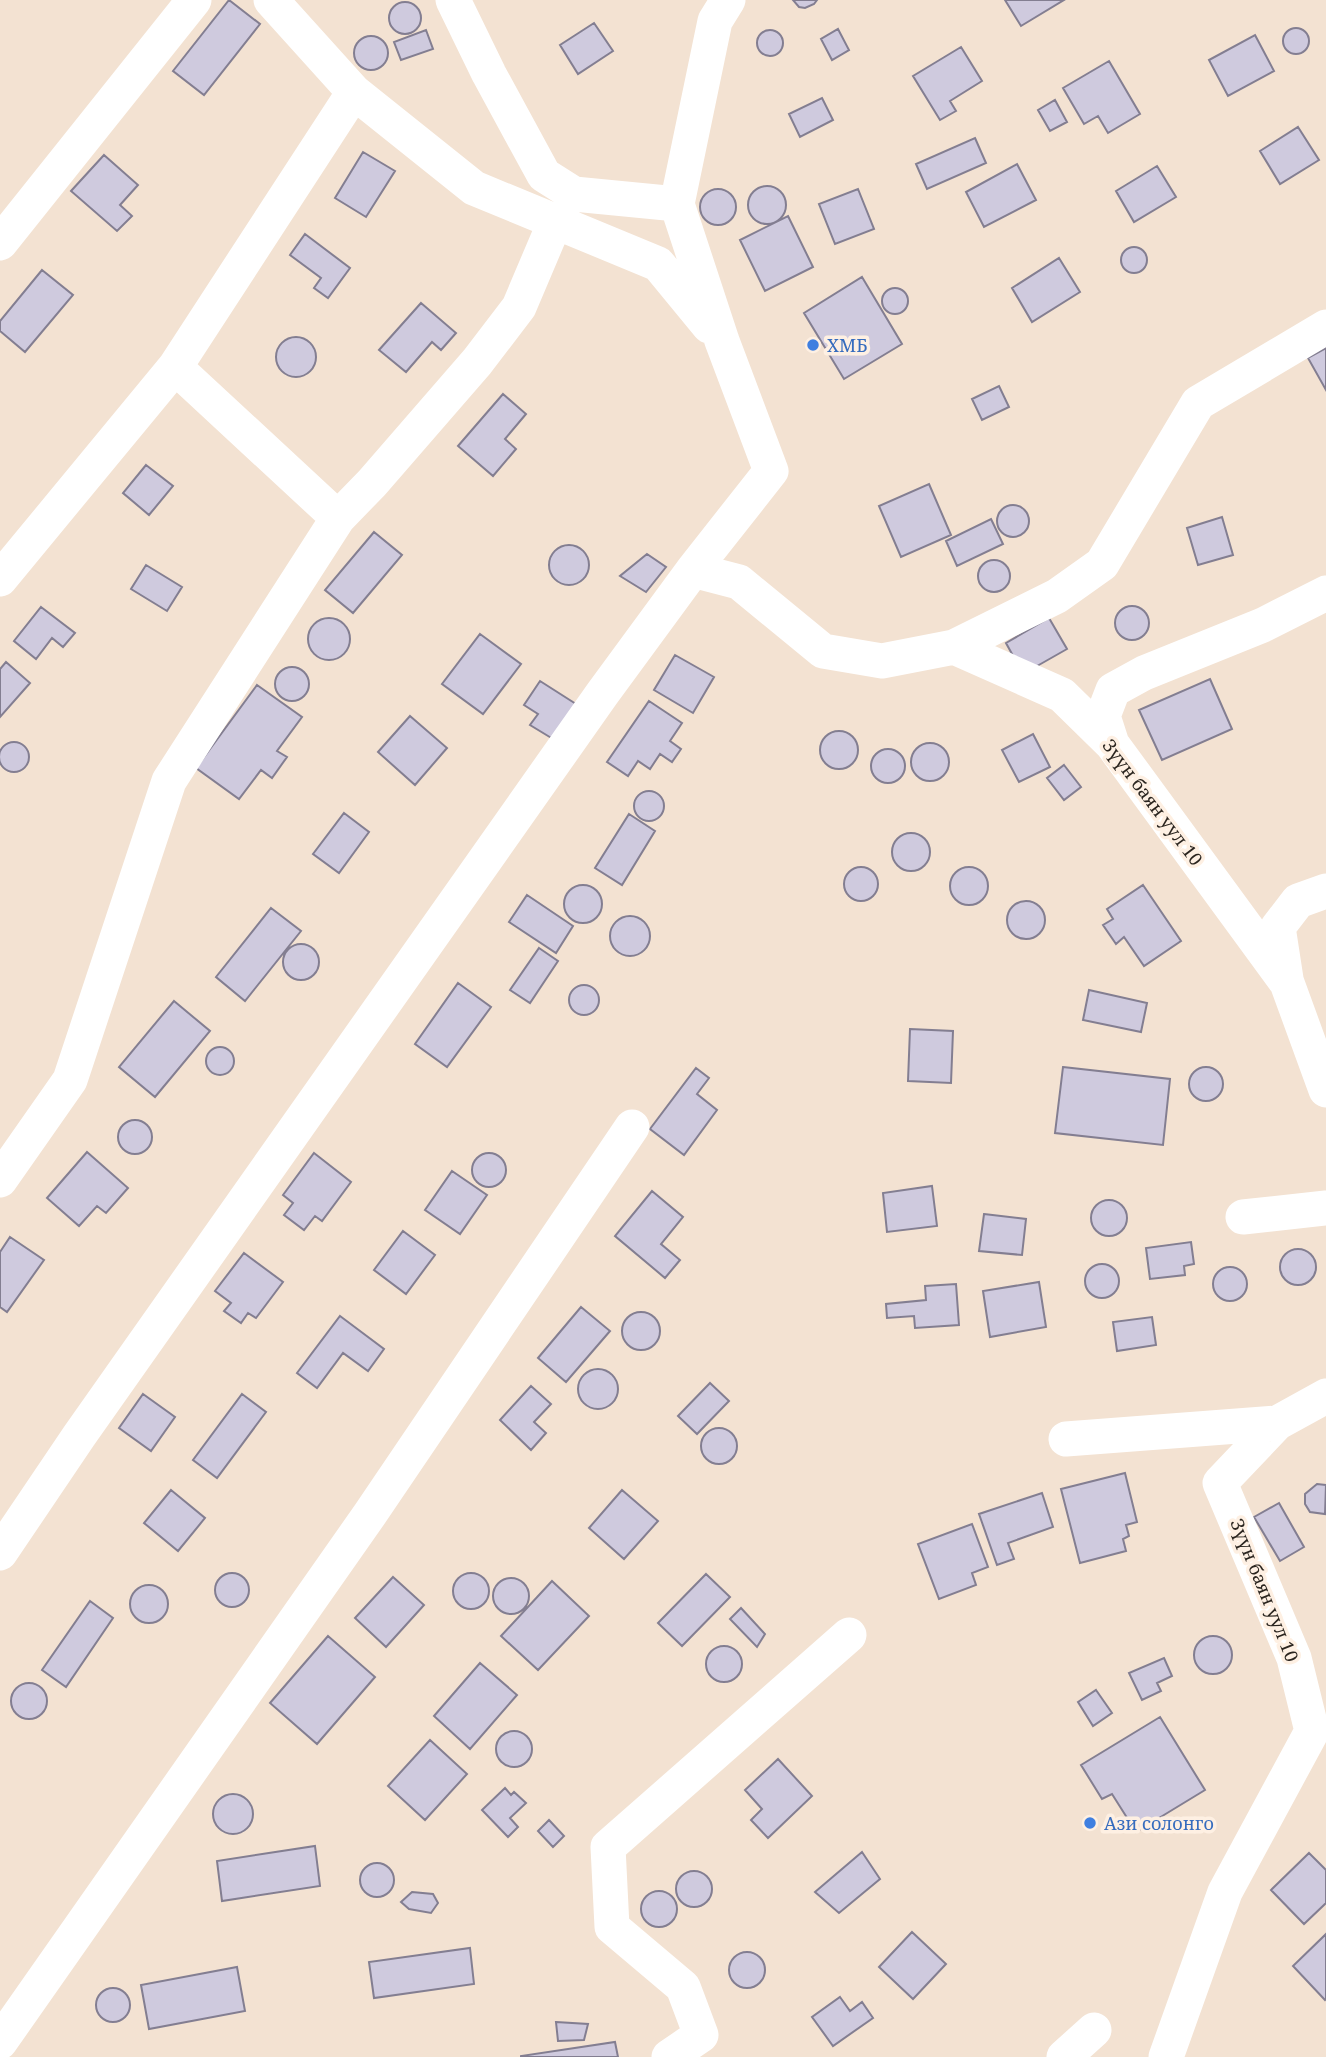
<svg xmlns="http://www.w3.org/2000/svg" width="1326" height="2057" font-family="'Noto Serif',serif">
<style>
.building{fill:#cfcade;stroke:#837e91;stroke-width:2}
.lines{fill:none;stroke-linecap:round;stroke-linejoin:round}
.minor{stroke:#fff;stroke-width:35}
.shop-dot{fill:#3f7fe0;stroke:#fef0e3;stroke-width:2.5}
.labels{text-anchor:middle;dominant-baseline:central;stroke-width:7;stroke-linejoin:round;paint-order:stroke}
.shop-label{font-size:18px;fill:#366cbe;stroke:#fef0e3;text-anchor:start}
.street-label{font-size:18px;fill:#2b251f;stroke:#fef0e3}
</style>
<rect width="100%" height="100%" fill="#f3e2d2"/>
<path class="building" d="M229 0 260 24 204 95 173 71Z
M793 0H817L814 4 805 8 799 7Z
M1005 0H1064L1021 26Z
M389 18a16 16 0 1 1 32 0a16 16 0 1 1-32 0Z
M594 23 613 51 578 74 560 45Z
M1283 41a13 13 0 1 1 26 0a13 13 0 1 1-26 0Z
M838 29 849 50 832 60 821 39Z
M757 43a13 13 0 1 1 26 0a13 13 0 1 1-26 0Z
M426 30 433 49 401 60 394 42Z
M1255 35 1274 71 1228 96 1209 60Z
M354 53a17 17 0 1 1 34 0a17 17 0 1 1-34 0Z
M961 47 982 81 950 101 956 111 940 120 913 76Z
M1109 61 1140 114 1108 133 1098 116 1084 124 1063 88Z
M822 98 833 120 800 137 789 114Z
M1055 100 1067 122 1050 131 1038 110Z
M1298 127 1319 160 1280 184 1260 151Z
M975 138 986 163 927 189 916 164Z
M363 152 395 171 366 217 335 198Z
M104 155 138 185 120 205 132 216 117 231 71 191Z
M1017 164 1036 200 984 227 966 192Z
M1157 166 1176 197 1134 222 1116 191Z
M748 205a19 19 0 1 1 38 0a19 19 0 1 1-38 0Z
M858 189 874 229 835 244 819 204Z
M700 207a18 18 0 1 1 36 0a18 18 0 1 1-36 0Z
M788 216 813 267 765 291 740 240Z
M305 234 350 268 328 298 314 288 321 278 290 255Z
M1121 260a13 13 0 1 1 26 0a13 13 0 1 1-26 0Z
M1059 258 1080 292 1032 322 1012 288Z
M42 270 73 295 25 352 0 331V321Z
M862 277 902 344 844 379 804 313Z
M882 301a13 13 0 1 1 26 0a13 13 0 1 1-26 0Z
M421 303 456 333 441 350 432 342 406 372 379 350Z
M276 357a20 20 0 1 1 40 0a20 20 0 1 1-40 0Z
M1326 348V390L1308 358Z
M999 386 1009 407 982 420 972 399Z
M503 394 526 414 505 439 516 449 493 476 458 446Z
M146 465 173 486 149 515 123 493Z
M929 484 951 535 901 557 879 506Z
M997 521a16 16 0 1 1 32 0a16 16 0 1 1-32 0Z
M1222 517 1233 555 1198 565 1187 528Z
M991 519 1003 544 957 566 946 541Z
M374 532 402 555 353 613 325 590Z
M549 565a20 20 0 1 1 40 0a20 20 0 1 1-40 0Z
M647 554 666 567 646 592 620 576Z
M978 576a16 16 0 1 1 32 0a16 16 0 1 1-32 0Z
M146 565 182 587 167 611 131 589Z
M1115 623a17 17 0 1 1 34 0a17 17 0 1 1-34 0Z
M41 607 75 633 63 647 52 638 36 659 14 641Z
M308 639a21 21 0 1 1 42 0a21 21 0 1 1-42 0Z
M1049 618 1067 649 1023 674 1006 643Z
M480 634 521 664 483 714 442 684Z
M675 655 714 677 693 713 654 690Z
M6 662 30 683 0 717V669Z
M275 684a17 17 0 1 1 34 0a17 17 0 1 1-34 0Z
M1210 679 1232 729 1162 760 1139 710Z
M540 681 576 704 553 739 530 725 538 714 524 705Z
M257 685 302 717 277 751 287 757 272 778 261 770 239 799 196 768Z
M649 701 682 723 670 741 681 749 672 762 660 754 650 769 638 761 628 776 607 762Z
M410 716 447 748 415 785 378 752Z
M820 750a19 19 0 1 1 38 0a19 19 0 1 1-38 0Z
M1033 734 1050 767 1019 782 1002 750Z
M-1 757a15 15 0 1 1 30 0a15 15 0 1 1-30 0Z
M911 762a19 19 0 1 1 38 0a19 19 0 1 1-38 0Z
M871 766a17 17 0 1 1 34 0a17 17 0 1 1-34 0Z
M1064 765 1081 787 1064 800 1047 778Z
M634 806a15 15 0 1 1 30 0a15 15 0 1 1-30 0Z
M344 813 369 832 339 873 313 854Z
M629 814 655 831 622 885 595 868Z
M892 852a19 19 0 1 1 38 0a19 19 0 1 1-38 0Z
M950 886a19 19 0 1 1 38 0a19 19 0 1 1-38 0Z
M844 884a17 17 0 1 1 34 0a17 17 0 1 1-34 0Z
M1143 885 1181 941 1144 966 1124 937 1116 944 1103 925 1113 919 1107 909Z
M564 904a19 19 0 1 1 38 0a19 19 0 1 1-38 0Z
M527 895 573 926 556 953 509 922Z
M1007 920a19 19 0 1 1 38 0a19 19 0 1 1-38 0Z
M271 908 301 931 245 1001 216 977Z
M610 936a20 20 0 1 1 40 0a20 20 0 1 1-40 0Z
M283 962a18 18 0 1 1 36 0a18 18 0 1 1-36 0Z
M539 948 558 961 530 1003 510 990Z
M458 983 491 1007 447 1067 415 1044Z
M569 1000a15 15 0 1 1 30 0a15 15 0 1 1-30 0Z
M1089 990 1147 1003 1141 1032 1083 1020Z
M174 1001 210 1031 155 1097 119 1067Z
M910 1029 953 1031 951 1083 908 1081Z
M206 1061a14 14 0 1 1 28 0a14 14 0 1 1-28 0Z
M1063 1067 1170 1079 1163 1145 1055 1133Z
M1189 1084a17 17 0 1 1 34 0a17 17 0 1 1-34 0Z
M696 1068 709 1078 697 1094 717 1110 684 1155 650 1129Z
M118 1137a17 17 0 1 1 34 0a17 17 0 1 1-34 0Z
M87 1152 128 1188 106 1213 97 1206 79 1226 47 1198Z
M314 1153 351 1182 322 1221 315 1216 304 1230 284 1215 293 1203 283 1195Z
M472 1170a17 17 0 1 1 34 0a17 17 0 1 1-34 0Z
M452 1171 487 1195 460 1234 425 1210Z
M932 1186 937 1226 887 1232 883 1193Z
M652 1191 683 1217 661 1244 680 1260 665 1278 615 1236Z
M1091 1218a18 18 0 1 1 36 0a18 18 0 1 1-36 0Z
M984 1214 1026 1219 1022 1255 979 1251Z
M403 1231 435 1255 406 1294 374 1270Z
M10 1237 44 1260 7 1312 0 1307V1252Z
M1191 1242 1194 1264 1184 1266 1185 1275 1150 1279 1146 1248Z
M1280 1267a18 18 0 1 1 36 0a18 18 0 1 1-36 0Z
M244 1253 283 1282 256 1318 248 1313 241 1323 224 1311 231 1303 215 1291Z
M1085 1281a17 17 0 1 1 34 0a17 17 0 1 1-34 0Z
M1213 1284a17 17 0 1 1 34 0a17 17 0 1 1-34 0Z
M1039 1282 1046 1327 990 1337 983 1291Z
M956 1284 959 1325 915 1328 914 1316 887 1318 886 1304 926 1300 925 1286Z
M581 1307 610 1331 566 1382 538 1358Z
M622 1331a19 19 0 1 1 38 0a19 19 0 1 1-38 0Z
M340 1316 384 1349 368 1371 343 1353 317 1388 297 1373Z
M1152 1317 1156 1345 1117 1351 1113 1322Z
M578 1389a20 20 0 1 1 40 0a20 20 0 1 1-40 0Z
M710 1383 729 1401 697 1434 678 1416Z
M531 1386 551 1404 534 1422 546 1433 531 1450 500 1420Z
M143 1394 175 1417 151 1451 119 1428Z
M242 1394 266 1412 217 1478 193 1460Z
M701 1446a18 18 0 1 1 36 0a18 18 0 1 1-36 0Z
M1125 1473 1137 1522 1126 1525 1129 1536 1123 1539 1126 1551 1080 1563 1061 1489Z
M1317 1484 1326 1485 1325 1514 1310 1512 1305 1504V1494Z
M171 1490 205 1518 178 1551 144 1523Z
M622 1490 658 1521 624 1559 589 1528Z
M1042 1493 1053 1527 1008 1543 1014 1559 997 1565 979 1514Z
M1279 1503 1304 1547 1280 1561 1254 1517Z
M972 1524 988 1567 972 1573 976 1585 939 1599 918 1544Z
M215 1590a17 17 0 1 1 34 0a17 17 0 1 1-34 0Z
M453 1591a18 18 0 1 1 36 0a18 18 0 1 1-36 0Z
M706 1574 730 1597 682 1646 658 1623Z
M393 1577 424 1605 386 1647 355 1618Z
M493 1596a18 18 0 1 1 36 0a18 18 0 1 1-36 0Z
M552 1581 589 1616 538 1670 501 1636Z
M130 1604a19 19 0 1 1 38 0a19 19 0 1 1-38 0Z
M90 1601 113 1618 66 1687 42 1670Z
M741 1608 765 1634 757 1647 730 1619Z
M1194 1655a19 19 0 1 1 38 0a19 19 0 1 1-38 0Z
M328 1636 375 1677 317 1744 270 1703Z
M706 1664a18 18 0 1 1 36 0a18 18 0 1 1-36 0Z
M1164 1658 1172 1676 1157 1683 1161 1691 1142 1700 1129 1673Z
M480 1663 517 1695 470 1749 434 1716Z
M11 1701a18 18 0 1 1 36 0a18 18 0 1 1-36 0Z
M1096 1690 1112 1713 1093 1726 1078 1702Z
M1160 1717 1205 1790 1136 1832 1112 1794 1102 1799 1081 1765Z
M496 1749a18 18 0 1 1 36 0a18 18 0 1 1-36 0Z
M430 1740 467 1774 425 1820 388 1786Z
M778 1759 812 1796 768 1838 751 1820 762 1809 745 1790Z
M505 1788 511 1795 514 1792 526 1803 510 1818 518 1827 508 1837 482 1810Z
M213 1814a20 20 0 1 1 40 0a20 20 0 1 1-40 0Z
M549 1820 564 1836 553 1847 538 1831Z
M315 1846 320 1886 222 1901 217 1861Z
M862 1852 880 1879 839 1913 815 1892Z
M1309 1853 1326 1870V1903L1304 1924 1271 1890Z
M360 1880a17 17 0 1 1 34 0a17 17 0 1 1-34 0Z
M676 1889a18 18 0 1 1 36 0a18 18 0 1 1-36 0Z
M641 1909a18 18 0 1 1 36 0a18 18 0 1 1-36 0Z
M412 1892 433 1894 438 1903 431 1913 409 1909 401 1902Z
M912 1932 946 1964 913 1999 879 1967Z
M1326 1934V1999L1325 2000 1293 1966Z
M470 1948 474 1984 374 1998 369 1962Z
M729 1970a18 18 0 1 1 36 0a18 18 0 1 1-36 0Z
M237 1967 245 2011 149 2029 141 1985Z
M96 2005a17 17 0 1 1 34 0a17 17 0 1 1-34 0Z
M840 1997 850 2011 862 2002 873 2018 833 2046 812 2017Z
M556 2022 588 2024 584 2040 558 2041Z
M615 2042 618 2057H521V2056Z"/>
<g class="lines">
<path class="minor" d="M271 0 354 92 474 188 658 264 709 326
M453 0 489 74 544 175 574 194 677 204
M0 243 194 0
M338 518 372 483 477 362 519 307 555 222
M693 570 739 582 823 651 882 661 954 647 1062 695 1112 744 1287 983 1326 1090
M0 579 175 367 354 92
M954 647 1057 596 1102 564 1198 403 1326 327
M1112 744 1103 716 1113 690 1144 673 1263 625 1326 593
M1286 979 1278 927 1298 901 1326 891
M0 1180 70 1080 169 781 338 518 175 367
M1243 1217 1326 1208
M1066 1439 1277 1423
M0 1553 79 1436 602 694 693 570 771 471 722 341 677 204 715 21 728 0
M0 2042 370 1514 632 1127
M669 2057 701 2035 683 1987 612 1927 608 1847 849 1635
M1064 2057 1094 2030
M1166 2057 1225 1892 1312 1731 1294 1658 1220 1483 1277 1423 1326 1396"/>
</g>
<g class="shop-dot">
<circle cx="813" cy="345" r="7"/>
<circle cx="1090" cy="1823" r="7"/>
</g>
<g class="labels">
<g class="shop-label">
<text x="827" y="345">ХМБ</text>
<text x="1104" y="1823">Ази солонго</text>
</g>
<g class="street-label">
<text transform="translate(1153 802) rotate(53)">Зүүн баян уул 10</text>
<text transform="translate(1265 1590) rotate(68)">Зүүн баян уул 10</text>
</g>
</g>
</svg>
